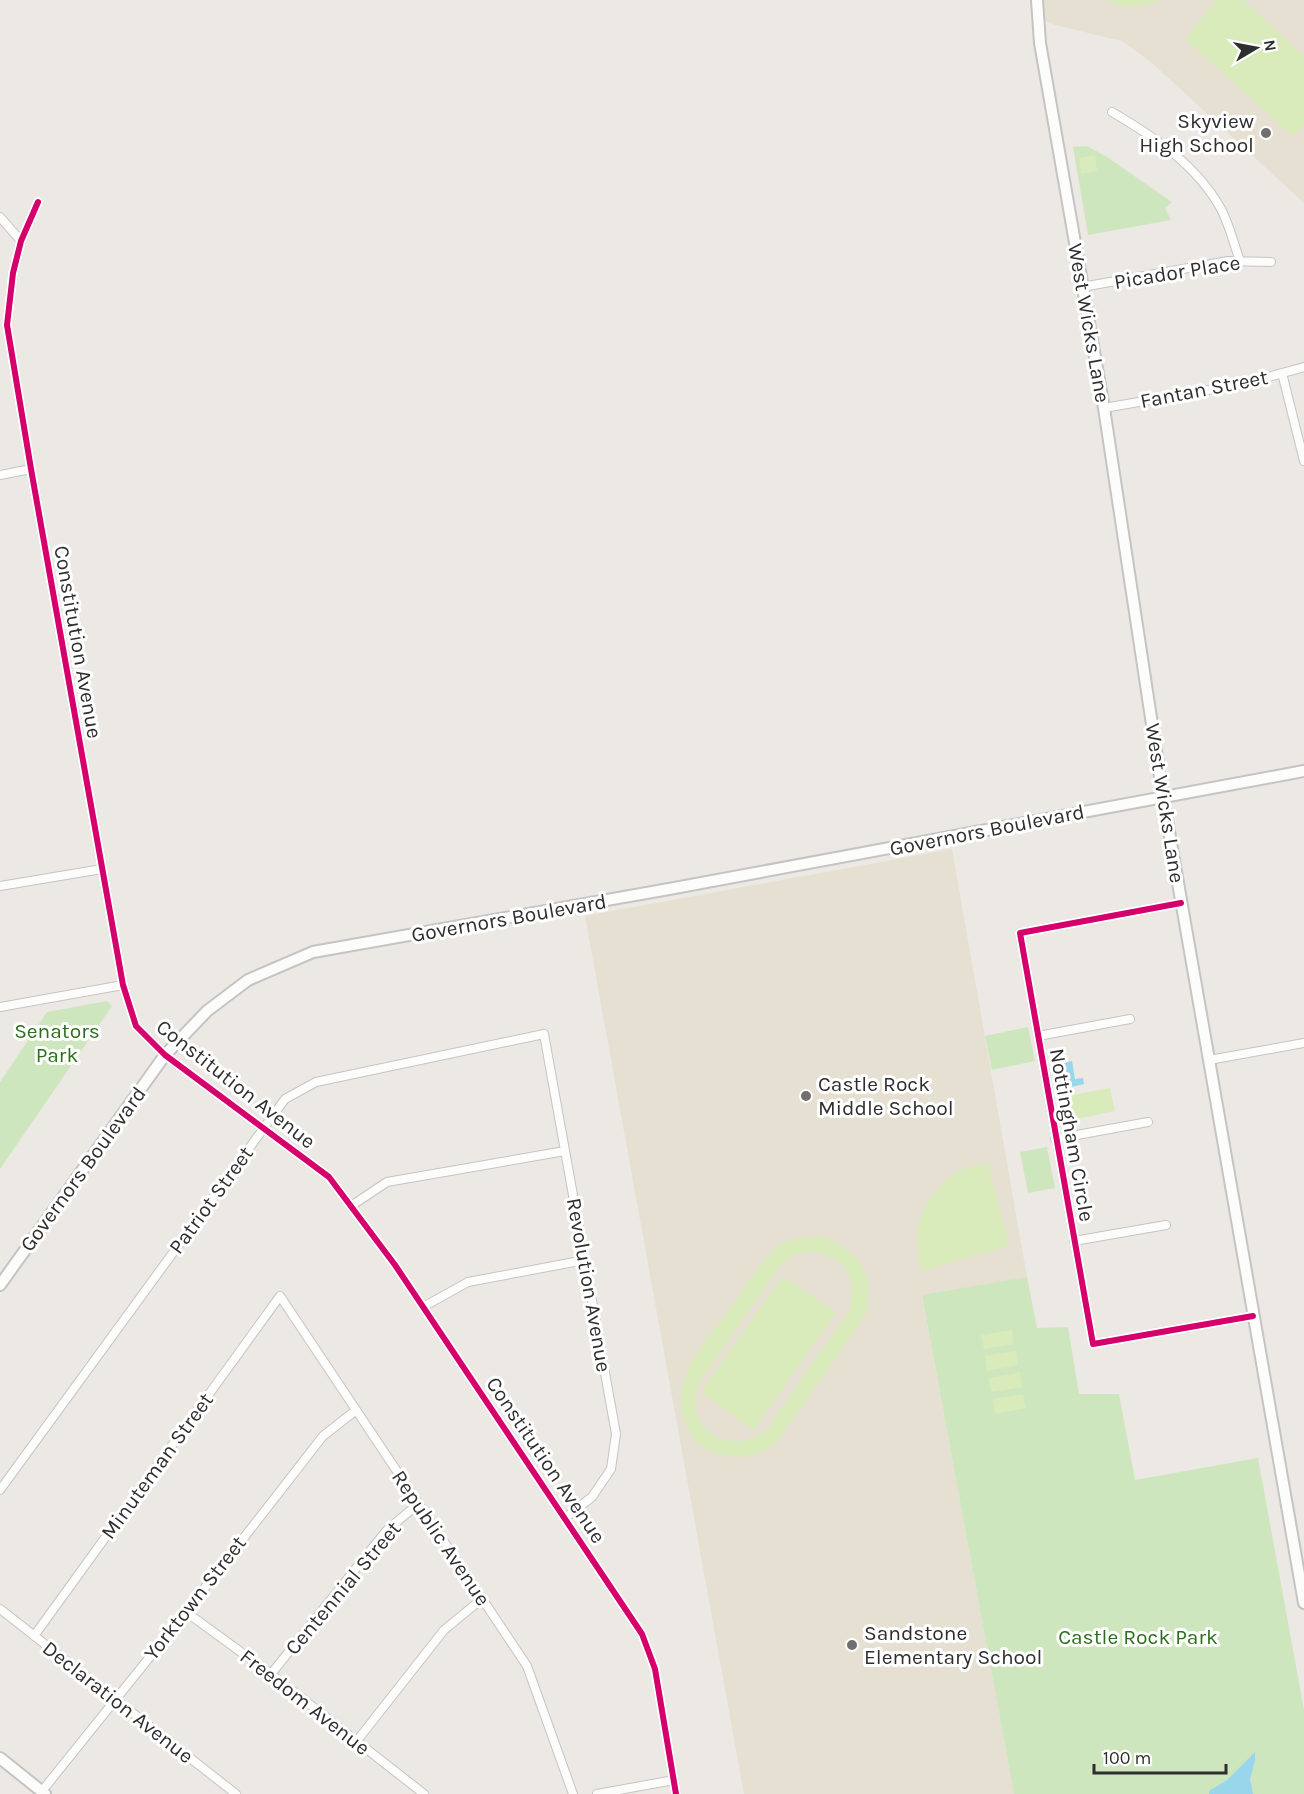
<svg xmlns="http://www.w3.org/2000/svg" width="1304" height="1794" font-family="Karla,sans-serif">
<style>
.education{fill:#e6e0d3}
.green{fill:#cee6be}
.pitch{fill:#d9eabb;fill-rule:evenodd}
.water{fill:#99d6ec}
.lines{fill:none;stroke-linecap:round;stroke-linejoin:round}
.street-casing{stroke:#c5c4c5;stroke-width:10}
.secondary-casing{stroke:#c5c4c5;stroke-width:14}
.street{stroke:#fcfcfb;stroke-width:8}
.secondary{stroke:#fcfcfb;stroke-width:10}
.cycleway-casing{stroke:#fff;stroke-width:10}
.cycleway{stroke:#d6006c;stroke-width:6}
.poi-dot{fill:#706f6e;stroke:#fff;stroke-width:2}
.labels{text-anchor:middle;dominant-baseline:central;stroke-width:6;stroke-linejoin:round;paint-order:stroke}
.poi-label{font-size:21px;fill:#2e2e2e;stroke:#fff;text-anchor:start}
.street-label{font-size:21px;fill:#2e2e2e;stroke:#fff}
.park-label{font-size:21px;fill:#2c6e1b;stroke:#fff}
</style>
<rect width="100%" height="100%" fill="#ece8e4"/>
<path class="education" d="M1042 0H1304V203L1151 62 1122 41 1055 25 1043 20Z
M952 849 1027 1277 922 1296 1014 1794H744L585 916Z"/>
<path class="green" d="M1087 146 1107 157 1172 202 1165 208 1171 220 1088 235 1073 147Z
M107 1001 112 1006 0 1169V1082L47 1012Z
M1028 1027 1035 1061 992 1070 985 1036Z
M1047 1147 1055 1188 1028 1193 1020 1152Z
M1027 1277 1037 1328 1068 1327 1079 1394H1119L1135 1480 1258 1458 1304 1710V1794H1014L922 1295Z"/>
<path class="pitch" d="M1104 0H1160C1142 9 1122 9 1104 0Z
M1216 0H1243L1304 56V124L1293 136 1185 39Z
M1095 155 1097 171 1081 174 1079 158Z
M1110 1088 1115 1111 1067 1121 1062 1097Z
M988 1163 1009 1246 921 1271C919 1257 916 1243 918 1229 921 1206 940 1181 961 1170 968 1166 980 1165 988 1163Z
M818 1236C857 1245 878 1277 865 1316L776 1443C757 1458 735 1461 712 1452 701 1447 692 1438 687 1427 665 1381 706 1342 731 1307 745 1287 759 1265 775 1248L789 1240ZM811 1251C845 1256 859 1278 849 1311L766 1431C726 1459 680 1425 700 1381L780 1266 792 1256Z
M783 1276 836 1313 753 1430 701 1392Z
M1012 1330 1014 1344 984 1349 981 1335Z
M1016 1351 1018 1365 987 1371 985 1356Z
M1020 1372 1022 1387 991 1392 989 1378Z
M1023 1394 1026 1408 995 1414 993 1399Z"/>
<path class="water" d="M1072 1061 1075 1079 1083 1078 1084 1084 1067 1088 1062 1063Z
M1255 1752V1761L1250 1779 1253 1794H1209V1791L1227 1780Z"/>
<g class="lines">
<defs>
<path id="street" d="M1112 112C1153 136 1197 165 1221 209 1229 224 1234 244 1240 261
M38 202 21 241 13 273 7 325 31 469 123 985 136 1026 165 1055 329 1177 395 1265 642 1634 655 1669 676 1794
M0 217 21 241
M1082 287 1228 261 1271 262
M1282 373 1304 461
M1104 408 1243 384 1304 367
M0 475 31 469
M0 886 102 869
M1181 903 1020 933 1093 1344 1253 1316
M0 1007 123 985
M1038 1036 1130 1019
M1209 1060 1304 1043
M1055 1139 1148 1122
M351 1206 387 1182 565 1151
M1074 1241 1166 1225
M423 1307 468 1282 585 1260
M0 1490 285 1099 316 1082 544 1034 616 1434 611 1469 592 1497 565 1518
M0 1609 236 1794
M186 1612 271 1674 424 1794
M34 1636 280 1296 527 1666 573 1794
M271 1674 387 1530 418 1504
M356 1742 444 1630 483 1598
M42 1791 186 1612 323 1436 355 1411
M597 1794 674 1780"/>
<path id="secondary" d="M1037 0 1040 43 1104 408 1163 797 1304 1603
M0 1285 165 1055 207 1011 248 980 313 952 669 889 1304 771
M0 1758 45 1794"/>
</defs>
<use href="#street" class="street-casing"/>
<use href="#secondary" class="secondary-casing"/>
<use href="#street" class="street"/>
<use href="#secondary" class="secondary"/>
<defs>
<path id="cycleway" d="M38 202 21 241 13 273 7 325 31 469 123 985 136 1026 165 1055 329 1177 395 1265 642 1634 655 1669 676 1794
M1181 903 1020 933 1093 1344 1253 1316"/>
</defs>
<use href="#cycleway" class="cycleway-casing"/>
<use href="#cycleway" class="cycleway"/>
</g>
<g class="poi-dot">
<circle cx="1266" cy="133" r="6"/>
<circle cx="806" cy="1096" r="6"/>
<circle cx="852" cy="1645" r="6"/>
</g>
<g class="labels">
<g class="poi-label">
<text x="1254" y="121" text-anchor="end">Skyview<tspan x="1254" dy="24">High School</tspan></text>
<text x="818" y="1084">Castle Rock<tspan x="818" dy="24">Middle School</tspan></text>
<text x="864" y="1633">Sandstone<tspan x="864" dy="24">Elementary School</tspan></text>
</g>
<g class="street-label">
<text transform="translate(1177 272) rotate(-9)">Picador Place</text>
<text transform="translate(1089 323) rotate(80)">West Wicks Lane</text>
<text transform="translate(1204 389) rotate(-11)">Fantan Street</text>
<text transform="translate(78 642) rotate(80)">Constitution Avenue</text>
<text transform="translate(1165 803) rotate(81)">West Wicks Lane</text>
<text transform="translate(987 830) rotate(-11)">Governors Boulevard</text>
<text transform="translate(509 918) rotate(-10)">Governors Boulevard</text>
<text transform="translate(236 1084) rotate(38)">Constitution Avenue</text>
<text transform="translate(1072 1135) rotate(80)">Nottingham Circle</text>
<text transform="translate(83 1169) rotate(-54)">Governors Boulevard</text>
<text transform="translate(211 1200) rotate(-54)">Patriot Street</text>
<text transform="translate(589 1285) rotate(80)">Revolution Avenue</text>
<text transform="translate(546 1460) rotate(56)">Constitution Avenue</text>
<text transform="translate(157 1466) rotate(-54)">Minuteman Street</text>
<text transform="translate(441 1538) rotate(56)">Republic Avenue</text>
<text transform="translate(343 1588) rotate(-50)">Centennial Street</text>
<text transform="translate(195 1598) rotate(-52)">Yorktown Street</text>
<text transform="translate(118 1702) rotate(38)">Declaration Avenue</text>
<text transform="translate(305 1702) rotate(38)">Freedom Avenue</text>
</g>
<g class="park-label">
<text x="57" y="1031">Senators<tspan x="57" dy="24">Park</tspan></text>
<text x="1138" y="1637">Castle Rock Park</text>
</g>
</g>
<g transform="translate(1256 48) rotate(80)" stroke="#ffffff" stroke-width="4.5" paint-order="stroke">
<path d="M0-4.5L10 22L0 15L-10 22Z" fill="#2e2e2e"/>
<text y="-9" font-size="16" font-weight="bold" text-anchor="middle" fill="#2e2e2e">N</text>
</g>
<path d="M1094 1764v9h132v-9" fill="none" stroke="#2e2e2e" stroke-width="3"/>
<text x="1103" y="1764" font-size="18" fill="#2e2e2e" stroke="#ffffff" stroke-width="4.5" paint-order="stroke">100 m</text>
</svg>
